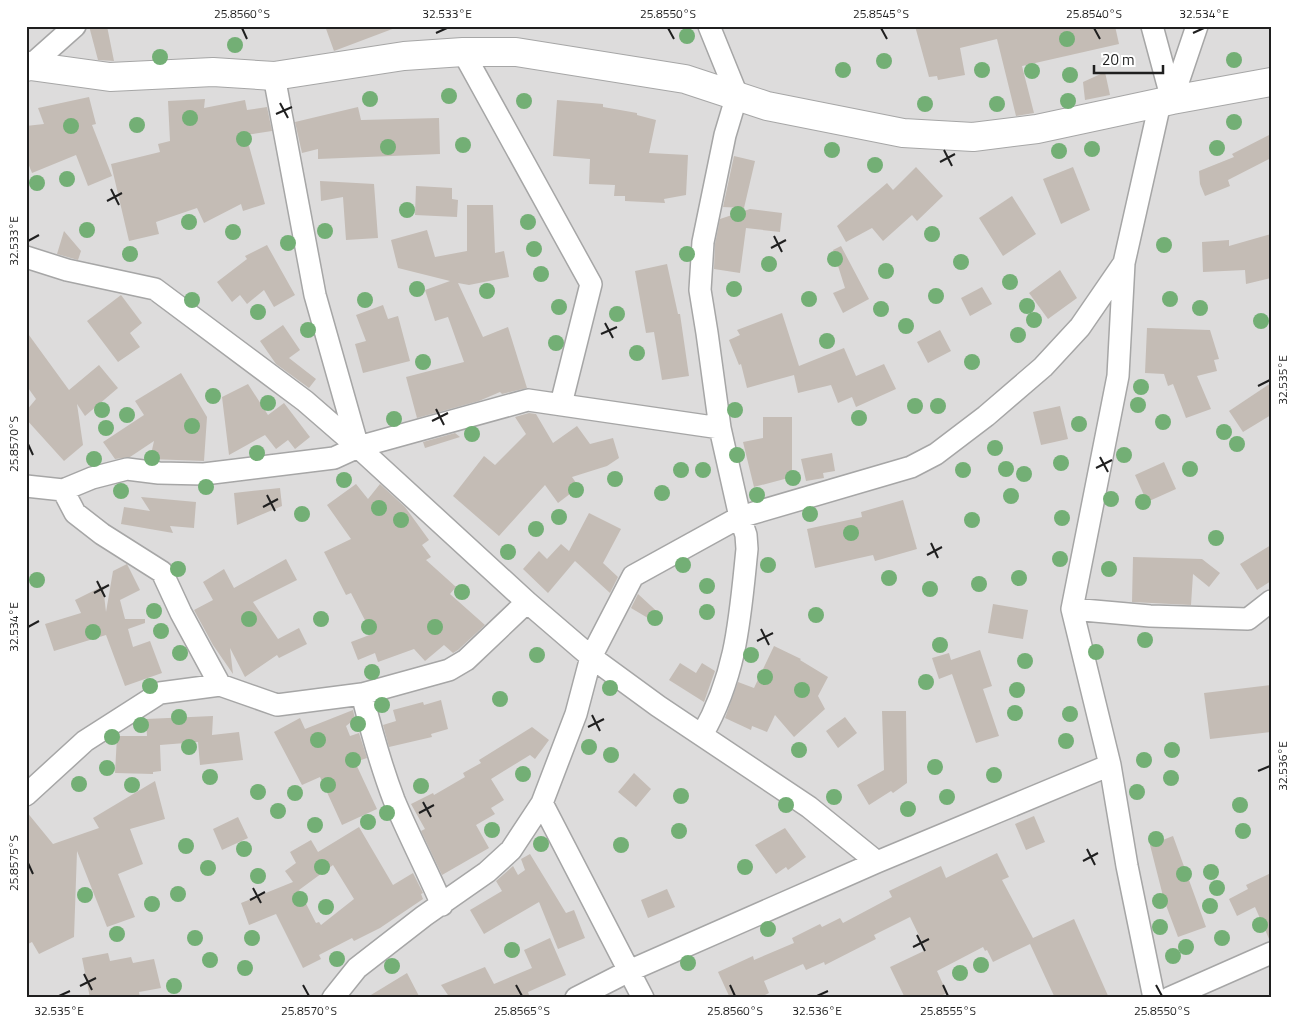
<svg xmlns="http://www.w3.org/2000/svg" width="1297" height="1024" font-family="'Titillium Web',sans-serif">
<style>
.residential{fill:#dddcdc}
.building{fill:#c4bcb5;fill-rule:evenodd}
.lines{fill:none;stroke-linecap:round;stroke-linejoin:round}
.minor-casing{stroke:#a6a6a6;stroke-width:24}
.tertiary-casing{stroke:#a6a6a6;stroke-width:30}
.minor{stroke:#fff;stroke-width:21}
.tertiary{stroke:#fff;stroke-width:28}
.tree{fill:#73af75}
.ticks{fill:none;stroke:#1f1f1f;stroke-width:2}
.neatline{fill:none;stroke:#1f1f1f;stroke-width:2}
.ticks-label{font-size:12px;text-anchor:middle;fill:#1f1f1f}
</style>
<rect width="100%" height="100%" fill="#f0ece6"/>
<path class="residential" d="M26 26H1271V998H26Z"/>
<path class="building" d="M89 26H107L114 61 98 60Z
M325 26H395V28L334 51Z
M915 26H1115L1119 44 1022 66 1034 113 1016 116 997 39 960 48 965 75 938 80 937 76 929 77Z
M1105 72 1110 95 1085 100 1083 82Z
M89 97 96 124 92 125 112 176 88 186 76 155 32 173 26 158V126L44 124 38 108Z
M205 99 204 108 245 100 247 110 267 107 272 131 246 135 265 204 243 211 241 204 204 223 197 208 156 222 159 234 129 241 111 164 160 152 158 144 170 141 168 101Z
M557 100 603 104V107L637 113V115L656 120 649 153 688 155 686 195 664 199 665 203 625 201V196H614L615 185 589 184 590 159 553 156Z
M358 107 361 120 439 118 440 154 318 159V149L302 153 295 122Z
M1271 134V158L1228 180 1230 186 1205 196 1200 184 1199 171 1234 157 1232 154Z
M734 156 755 161 744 208 723 207Z
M916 167 943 196 917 221 912 215 883 241 872 228 846 242 837 226 887 183 893 190Z
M1073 167 1090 210 1061 224 1043 179Z
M320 181 374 184 378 238 346 240 343 197 321 201Z
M416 186 452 188V199L458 200 457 217 415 215Z
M1012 196 1036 234 1003 256 979 218Z
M467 205H493L495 253 504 251 509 277 469 285 458 283 483 337 508 327 527 388 502 394 500 392 479 401 417 418 406 377 464 362 448 317 435 321 425 290 450 281 398 268 391 240 427 230 435 257 467 251Z
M750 209 782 213 780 232 746 228 740 273 714 269 715 244 720 219Z
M64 231 81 251 78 260 57 254Z
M1271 234V278L1246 284 1245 270 1203 272 1202 242 1229 240V246Z
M267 245 295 295 274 307 264 290 247 304 240 295 232 302 217 282 247 259 245 256Z
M841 246 869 299 843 313 833 293 845 288 833 250Z
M667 264 678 314H680L689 376 662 380 654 332 646 333 635 271Z
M1060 270 1077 298 1048 319 1029 293Z
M982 287 992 304 970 316 961 298Z
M121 295 142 323 130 333 140 347 118 362 87 321Z
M383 305 388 319 398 316 410 361 363 373 355 344 366 341 356 315Z
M782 313 799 366 844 348 856 376 884 364 896 389 856 407 852 397 838 403 831 385 798 393 794 375 747 388 741 364 739 365 729 340 740 335 737 330Z
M283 325 300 350 289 358 316 379 309 388 276 364 260 341Z
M1147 328 1210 330 1219 359 1214 360 1217 371 1197 376 1211 409 1186 418 1173 384 1168 386 1164 374 1145 373Z
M940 330 951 351 928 363 917 342Z
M26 331 69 390 99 365 118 388 85 416 77 404 83 445 64 461 26 419V411L36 399 26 385Z
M181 373 207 417 204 461 150 459 154 441 130 457 115 459 103 442 144 415 135 401Z
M1271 383V415L1243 432 1229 411Z
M248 384 268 415 284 403 310 437 295 449 288 440 276 449 265 435 229 455 222 397Z
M1060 406 1068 439 1041 445 1033 412Z
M529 413 536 414 553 443 577 426 590 444 613 438 619 458 607 466 572 477 579 487 558 503 545 485 499 536 453 496 484 456 495 465 526 434 515 417Z
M763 417H792V477L754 487 743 442 763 438Z
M455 433 460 437 425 448 423 442Z
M832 453 835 471 823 473 824 478 806 481 801 459Z
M1164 462 1176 489 1147 502 1135 475Z
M356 484 368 499 380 484 405 507 429 540 422 545 431 557 426 560 456 587 450 594 485 625 458 650 453 653 444 645 425 661 414 649 378 662 375 653 358 660 351 642 372 634 351 593 346 595 324 552 351 539 327 505Z
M280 488 282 506 237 525 234 493Z
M141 497 196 502 194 528 170 526 173 533 121 524 124 507 150 511Z
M903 500 917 549 875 561 873 555 815 568 807 529 862 517 861 512Z
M589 513 621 529 603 563 618 577 610 593 575 561 548 593 523 569 539 551 547 559 561 544 569 551Z
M1271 545V581L1257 590 1240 564Z
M1133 557 1202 559 1220 573 1209 587 1193 574 1191 605 1132 602Z
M286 559 297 580 253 602 278 639 299 628 307 644 279 658 277 655 245 677 230 648 233 674 213 645 194 610 213 600 203 582 224 569 234 588Z
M127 564 140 590 120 600 125 619H145V623L128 629 133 647 150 641 162 673 125 686 106 635 54 651 45 624 81 613 75 600 103 586 106 612 113 571Z
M638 594 663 617 658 624 631 608Z
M993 604 1028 610 1023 639 988 633Z
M774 646 801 659 800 660 828 677 818 696 825 709 794 737 775 715 767 732 752 726 751 730 725 718 738 682 754 688Z
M980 650 992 686 983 689 999 736 976 743 952 674 939 679 932 658 949 653 951 660Z
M680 663 696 673 702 663 715 671 704 702 669 680Z
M1271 685V732L1210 739 1204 693Z
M441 700 448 729 431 734 432 737 389 747 383 725 396 721 393 710 423 702 424 705Z
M353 710 355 719 346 726 350 736 359 733 367 758 355 762 377 809 342 825 320 777 302 785 274 732 300 718 305 729Z
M882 711H906L907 783 893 793 891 791 869 805 857 785 884 770Z
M213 716 212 735 239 732 243 760 200 765 198 742 160 745 161 771 153 772V774L115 773 117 736H147L146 719Z
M845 717 857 733 838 748 826 731Z
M532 727 549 740 535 759 530 755 491 779 504 800 491 808 495 814 476 825 489 848 442 875 421 831 425 829 411 804 433 793 434 795 465 777 463 773 481 763 479 760Z
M634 773 651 789 636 807 618 792Z
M155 781 165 819 130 829 143 864 118 874 135 917 107 927 77 851 74 937 39 954 32 942 26 945V811L53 844 99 828 93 818Z
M1034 816 1045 842 1026 850 1015 824Z
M238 817 248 838 222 850 213 829Z
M359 827 393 885 413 873 423 893 421 894 423 899 380 928 354 941 352 938 319 955 321 959 303 968 276 914 249 925 241 903 293 882 285 871 296 863 290 852 311 840 318 852ZM333 865 354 899 321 925 319 922 316 923 298 888 299 890Z
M785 828 806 857 788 870 786 867 776 874 755 845Z
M1173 836 1206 927 1178 937 1164 900 1150 845Z
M997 853 1009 877 1002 880 1033 938 1074 919 1109 998H1055L1030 944 993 962 987 950 985 951 983 947 937 971 947 993 937 998H905L890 967 926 950 910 917 874 935 876 939 825 965 824 962 806 970 803 964 764 981 769 993 759 998H730L718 972 753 956 754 960 794 943 792 938 820 924 822 927 840 918 843 923 892 897 889 891 941 866 946 878Z
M530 854 566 913 574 910 585 938 558 949 539 902 484 934 470 910 502 891 496 881 513 866 518 875 525 870 521 859Z
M1271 873V941H1270L1255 907 1237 916 1229 899 1248 889 1246 885Z
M667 889 675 907 648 918 641 900Z
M550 938 566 975 528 992 530 998H450L441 985 485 967 494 984 532 968 524 950Z
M108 953 110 961 131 957 133 963 154 959 161 988 139 992 140 998H90L82 958Z
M407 973 420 998H366Z"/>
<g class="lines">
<defs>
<path id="minor" d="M1152 26 1172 100
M463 52 591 284 561 404
M30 66 75 26
M274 76 315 295 358 447
M1172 100 1197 26
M26 257 67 270 155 289 305 401 358 447 527 602 591 657 658 706 809 807 877 862
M26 486 63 490 75 513 102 534 162 572 181 613 220 685
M63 490 92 478 127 469 159 473 204 474 334 458 358 447 528 400 720 428
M1072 609 1150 616 1248 619 1271 601
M362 694C371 730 381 766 394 800 409 836 427 870 442 905
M702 735C737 674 740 617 747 549L746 535 740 517 720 428 707 333 700 290 703 242 725 135 737 95 709 26
M26 795 85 741 160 693 220 685 277 705 362 694 449 670 466 660 527 602
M542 803 643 998
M333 998 357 968 424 916 487 872 511 850 542 803 576 714 591 657 633 576 740 517 911 467 936 454 986 416 1043 367 1080 327 1124 263
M576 998 629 971 877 862 1110 765
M1154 998 1127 866 1110 765 1072 609 1118 376 1124 263 1160 103
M1169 998 1271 953"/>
<path id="tertiary" d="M26 67 30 66 110 77 213 72 274 76 404 56 463 52H516L685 79 767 106 903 133 973 137 1037 129 1172 100 1271 82"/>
</defs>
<use href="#minor" class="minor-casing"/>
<use href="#tertiary" class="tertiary-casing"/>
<use href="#minor" class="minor"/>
<use href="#tertiary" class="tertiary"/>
</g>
<g class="tree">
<circle cx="687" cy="36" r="8"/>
<circle cx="1067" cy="39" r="8"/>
<circle cx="235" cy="45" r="8"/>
<circle cx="160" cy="57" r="8"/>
<circle cx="1234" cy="60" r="8"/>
<circle cx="884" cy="61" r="8"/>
<circle cx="843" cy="70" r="8"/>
<circle cx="982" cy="70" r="8"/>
<circle cx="1032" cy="71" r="8"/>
<circle cx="1070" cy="75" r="8"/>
<circle cx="449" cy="96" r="8"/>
<circle cx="370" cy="99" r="8"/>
<circle cx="524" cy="101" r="8"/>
<circle cx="1068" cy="101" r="8"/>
<circle cx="925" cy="104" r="8"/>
<circle cx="997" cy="104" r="8"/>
<circle cx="190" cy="118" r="8"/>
<circle cx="1234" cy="122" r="8"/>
<circle cx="137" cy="125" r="8"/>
<circle cx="71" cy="126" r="8"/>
<circle cx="244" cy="139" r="8"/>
<circle cx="463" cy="145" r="8"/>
<circle cx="388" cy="147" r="8"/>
<circle cx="1217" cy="148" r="8"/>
<circle cx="1092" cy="149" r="8"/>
<circle cx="832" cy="150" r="8"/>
<circle cx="1059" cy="151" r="8"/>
<circle cx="875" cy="165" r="8"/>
<circle cx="67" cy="179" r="8"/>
<circle cx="37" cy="183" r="8"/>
<circle cx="407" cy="210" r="8"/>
<circle cx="738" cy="214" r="8"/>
<circle cx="189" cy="222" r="8"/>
<circle cx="528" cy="222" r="8"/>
<circle cx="87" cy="230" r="8"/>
<circle cx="325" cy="231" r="8"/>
<circle cx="233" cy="232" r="8"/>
<circle cx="932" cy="234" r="8"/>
<circle cx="288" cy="243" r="8"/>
<circle cx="1164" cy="245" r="8"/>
<circle cx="534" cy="249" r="8"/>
<circle cx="130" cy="254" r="8"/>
<circle cx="687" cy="254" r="8"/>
<circle cx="835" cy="259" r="8"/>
<circle cx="961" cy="262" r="8"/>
<circle cx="769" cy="264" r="8"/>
<circle cx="886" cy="271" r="8"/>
<circle cx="541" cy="274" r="8"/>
<circle cx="1010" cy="282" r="8"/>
<circle cx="417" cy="289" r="8"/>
<circle cx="734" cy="289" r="8"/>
<circle cx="487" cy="291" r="8"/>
<circle cx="936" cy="296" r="8"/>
<circle cx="809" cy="299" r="8"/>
<circle cx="1170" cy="299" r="8"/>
<circle cx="192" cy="300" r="8"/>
<circle cx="365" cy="300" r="8"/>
<circle cx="1027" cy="306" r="8"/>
<circle cx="559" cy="307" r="8"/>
<circle cx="1200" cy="308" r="8"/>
<circle cx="881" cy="309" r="8"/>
<circle cx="258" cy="312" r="8"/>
<circle cx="617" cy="314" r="8"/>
<circle cx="1034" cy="320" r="8"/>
<circle cx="1261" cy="321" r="8"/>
<circle cx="906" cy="326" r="8"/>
<circle cx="308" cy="330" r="8"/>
<circle cx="1018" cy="335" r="8"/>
<circle cx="827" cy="341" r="8"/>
<circle cx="556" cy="343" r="8"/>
<circle cx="637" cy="353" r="8"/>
<circle cx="423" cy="362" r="8"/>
<circle cx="972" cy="362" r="8"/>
<circle cx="1141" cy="387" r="8"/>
<circle cx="213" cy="396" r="8"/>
<circle cx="268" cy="403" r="8"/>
<circle cx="1138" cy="405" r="8"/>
<circle cx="915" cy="406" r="8"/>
<circle cx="938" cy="406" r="8"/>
<circle cx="102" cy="410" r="8"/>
<circle cx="735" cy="410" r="8"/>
<circle cx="127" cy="415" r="8"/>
<circle cx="859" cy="418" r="8"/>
<circle cx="394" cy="419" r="8"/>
<circle cx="1163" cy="422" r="8"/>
<circle cx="1079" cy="424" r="8"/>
<circle cx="192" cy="426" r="8"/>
<circle cx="106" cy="428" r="8"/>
<circle cx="1224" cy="432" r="8"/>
<circle cx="472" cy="434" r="8"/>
<circle cx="1237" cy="444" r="8"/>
<circle cx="995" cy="448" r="8"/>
<circle cx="257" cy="453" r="8"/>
<circle cx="737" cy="455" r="8"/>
<circle cx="1124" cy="455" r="8"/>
<circle cx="152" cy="458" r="8"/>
<circle cx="94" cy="459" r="8"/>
<circle cx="1061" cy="463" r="8"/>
<circle cx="1006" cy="469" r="8"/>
<circle cx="1190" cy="469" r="8"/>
<circle cx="681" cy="470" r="8"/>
<circle cx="703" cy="470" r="8"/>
<circle cx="963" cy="470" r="8"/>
<circle cx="1024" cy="474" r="8"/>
<circle cx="793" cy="478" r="8"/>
<circle cx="615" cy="479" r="8"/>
<circle cx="344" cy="480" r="8"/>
<circle cx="206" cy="487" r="8"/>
<circle cx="576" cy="490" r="8"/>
<circle cx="121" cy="491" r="8"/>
<circle cx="662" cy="493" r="8"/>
<circle cx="757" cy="495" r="8"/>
<circle cx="1011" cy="496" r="8"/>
<circle cx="1111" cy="499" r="8"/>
<circle cx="1143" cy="502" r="8"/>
<circle cx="379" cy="508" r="8"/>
<circle cx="302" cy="514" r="8"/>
<circle cx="810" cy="514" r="8"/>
<circle cx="559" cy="517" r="8"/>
<circle cx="1062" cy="518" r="8"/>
<circle cx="401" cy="520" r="8"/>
<circle cx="972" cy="520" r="8"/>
<circle cx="536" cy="529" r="8"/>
<circle cx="851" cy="533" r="8"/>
<circle cx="1216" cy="538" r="8"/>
<circle cx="508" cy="552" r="8"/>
<circle cx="1060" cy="559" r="8"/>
<circle cx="683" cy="565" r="8"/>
<circle cx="768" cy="565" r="8"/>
<circle cx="178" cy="569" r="8"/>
<circle cx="1109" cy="569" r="8"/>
<circle cx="889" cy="578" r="8"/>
<circle cx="1019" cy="578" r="8"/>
<circle cx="37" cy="580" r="8"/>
<circle cx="979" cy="584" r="8"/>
<circle cx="707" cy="586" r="8"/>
<circle cx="930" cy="589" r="8"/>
<circle cx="462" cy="592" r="8"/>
<circle cx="154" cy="611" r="8"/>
<circle cx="707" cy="612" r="8"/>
<circle cx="816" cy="615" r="8"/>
<circle cx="655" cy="618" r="8"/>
<circle cx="249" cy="619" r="8"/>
<circle cx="321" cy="619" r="8"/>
<circle cx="369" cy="627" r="8"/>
<circle cx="435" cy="627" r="8"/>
<circle cx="161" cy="631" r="8"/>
<circle cx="93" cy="632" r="8"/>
<circle cx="1145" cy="640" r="8"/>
<circle cx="940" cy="645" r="8"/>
<circle cx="1096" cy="652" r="8"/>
<circle cx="180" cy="653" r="8"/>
<circle cx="537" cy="655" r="8"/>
<circle cx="751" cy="655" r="8"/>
<circle cx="1025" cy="661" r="8"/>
<circle cx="372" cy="672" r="8"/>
<circle cx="765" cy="677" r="8"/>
<circle cx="926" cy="682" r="8"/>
<circle cx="150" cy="686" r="8"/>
<circle cx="610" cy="688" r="8"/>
<circle cx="802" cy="690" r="8"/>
<circle cx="1017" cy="690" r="8"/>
<circle cx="500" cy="699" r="8"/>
<circle cx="382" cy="705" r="8"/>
<circle cx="1015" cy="713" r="8"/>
<circle cx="1070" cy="714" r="8"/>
<circle cx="179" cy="717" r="8"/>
<circle cx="358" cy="724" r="8"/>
<circle cx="141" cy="725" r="8"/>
<circle cx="112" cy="737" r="8"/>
<circle cx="318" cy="740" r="8"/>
<circle cx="1066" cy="741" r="8"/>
<circle cx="189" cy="747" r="8"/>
<circle cx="589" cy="747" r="8"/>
<circle cx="799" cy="750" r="8"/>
<circle cx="1172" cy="750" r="8"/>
<circle cx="611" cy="755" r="8"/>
<circle cx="353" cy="760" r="8"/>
<circle cx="1144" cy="760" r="8"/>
<circle cx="935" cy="767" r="8"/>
<circle cx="107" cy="768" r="8"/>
<circle cx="523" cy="774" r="8"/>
<circle cx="994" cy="775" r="8"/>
<circle cx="210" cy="777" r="8"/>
<circle cx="1171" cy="778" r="8"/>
<circle cx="79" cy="784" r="8"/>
<circle cx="132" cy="785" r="8"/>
<circle cx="328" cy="785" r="8"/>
<circle cx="421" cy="786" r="8"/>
<circle cx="258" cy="792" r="8"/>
<circle cx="1137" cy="792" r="8"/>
<circle cx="295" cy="793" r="8"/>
<circle cx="681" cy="796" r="8"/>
<circle cx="834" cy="797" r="8"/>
<circle cx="947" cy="797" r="8"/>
<circle cx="786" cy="805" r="8"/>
<circle cx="1240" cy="805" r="8"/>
<circle cx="908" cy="809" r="8"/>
<circle cx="278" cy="811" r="8"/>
<circle cx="387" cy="813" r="8"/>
<circle cx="368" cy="822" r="8"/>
<circle cx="315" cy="825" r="8"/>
<circle cx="492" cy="830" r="8"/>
<circle cx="679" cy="831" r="8"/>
<circle cx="1243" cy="831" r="8"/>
<circle cx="1156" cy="839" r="8"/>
<circle cx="541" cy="844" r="8"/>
<circle cx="621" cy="845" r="8"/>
<circle cx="186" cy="846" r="8"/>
<circle cx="244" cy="849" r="8"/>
<circle cx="322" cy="867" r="8"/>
<circle cx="745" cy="867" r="8"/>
<circle cx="208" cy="868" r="8"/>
<circle cx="1211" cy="872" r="8"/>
<circle cx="1184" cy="874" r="8"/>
<circle cx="258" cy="876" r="8"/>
<circle cx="1217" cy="888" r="8"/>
<circle cx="178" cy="894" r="8"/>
<circle cx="85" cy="895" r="8"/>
<circle cx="300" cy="899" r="8"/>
<circle cx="1160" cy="901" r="8"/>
<circle cx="152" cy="904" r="8"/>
<circle cx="1210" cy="906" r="8"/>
<circle cx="326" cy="907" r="8"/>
<circle cx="1260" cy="925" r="8"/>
<circle cx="1160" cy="927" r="8"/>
<circle cx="768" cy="929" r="8"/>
<circle cx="117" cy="934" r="8"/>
<circle cx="195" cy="938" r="8"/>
<circle cx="252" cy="938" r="8"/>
<circle cx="1222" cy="938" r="8"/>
<circle cx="1186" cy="947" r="8"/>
<circle cx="512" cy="950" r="8"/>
<circle cx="1173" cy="956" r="8"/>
<circle cx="337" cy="959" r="8"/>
<circle cx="210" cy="960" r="8"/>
<circle cx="688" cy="963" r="8"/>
<circle cx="981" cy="965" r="8"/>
<circle cx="392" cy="966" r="8"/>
<circle cx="245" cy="968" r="8"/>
<circle cx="960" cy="973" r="8"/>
<circle cx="174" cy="986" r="8"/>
</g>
<path class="ticks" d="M242 28 247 39M668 28 674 39M881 28 887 39M1094 28 1100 39M436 33 447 28M1193 33 1204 28M280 103 288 118M276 114 292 107M944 150 952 166M940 162 955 154M111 189 119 205M107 201 122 193M774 236 782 252M28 241 39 235M771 248 786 240M605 323 613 338M601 334 617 327M1258 386 1270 380M436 409 444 425M432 421 448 413M28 444 33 455M1100 457 1108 472M1096 468 1112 460M267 495 275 511M263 507 278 499M931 543 938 558M927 555 942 547M97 581 105 597M94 593 109 585M28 627 39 621M761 629 769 645M757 641 773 633M592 715 600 731M588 727 604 719M1258 771 1270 766M423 802 431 817M419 813 434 805M1087 849 1095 865M1083 861 1098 853M28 863 33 874M253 888 261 903M250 900 265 892M917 935 925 951M913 947 929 939M84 974 92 990M303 985 309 996M516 985 522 996M730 985 735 996M943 985 948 996M1156 985 1162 996M80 986 96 978M59 996 70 991M817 996 828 991"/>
<rect width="1297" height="1024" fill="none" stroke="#ffffff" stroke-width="55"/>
<path d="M1094 65v8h69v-8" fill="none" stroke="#1f1f1f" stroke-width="2.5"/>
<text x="1102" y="65" font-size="15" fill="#1f1f1f" stroke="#ffffff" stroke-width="4" paint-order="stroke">20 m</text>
<rect x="28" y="28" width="1242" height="968" class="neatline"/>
<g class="ticks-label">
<text x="242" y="18">25.8560°S</text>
<text x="447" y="18">32.533°E</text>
<text x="668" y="18">25.8550°S</text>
<text x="881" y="18">25.8545°S</text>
<text x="1094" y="18">25.8540°S</text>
<text x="1204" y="18">32.534°E</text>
<text transform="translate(14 241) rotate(-90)" y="4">32.533°E</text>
<text transform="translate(1283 380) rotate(-90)" y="4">32.535°E</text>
<text transform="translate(14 444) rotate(-90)" y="4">25.8570°S</text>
<text transform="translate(14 627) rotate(-90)" y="4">32.534°E</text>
<text transform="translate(1283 766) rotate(-90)" y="4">32.536°E</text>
<text transform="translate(14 863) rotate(-90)" y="4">25.8575°S</text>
<text x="59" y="1015">32.535°E</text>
<text x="309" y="1015">25.8570°S</text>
<text x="522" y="1015">25.8565°S</text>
<text x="735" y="1015">25.8560°S</text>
<text x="817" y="1015">32.536°E</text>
<text x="948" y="1015">25.8555°S</text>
<text x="1162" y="1015">25.8550°S</text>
</g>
</svg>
